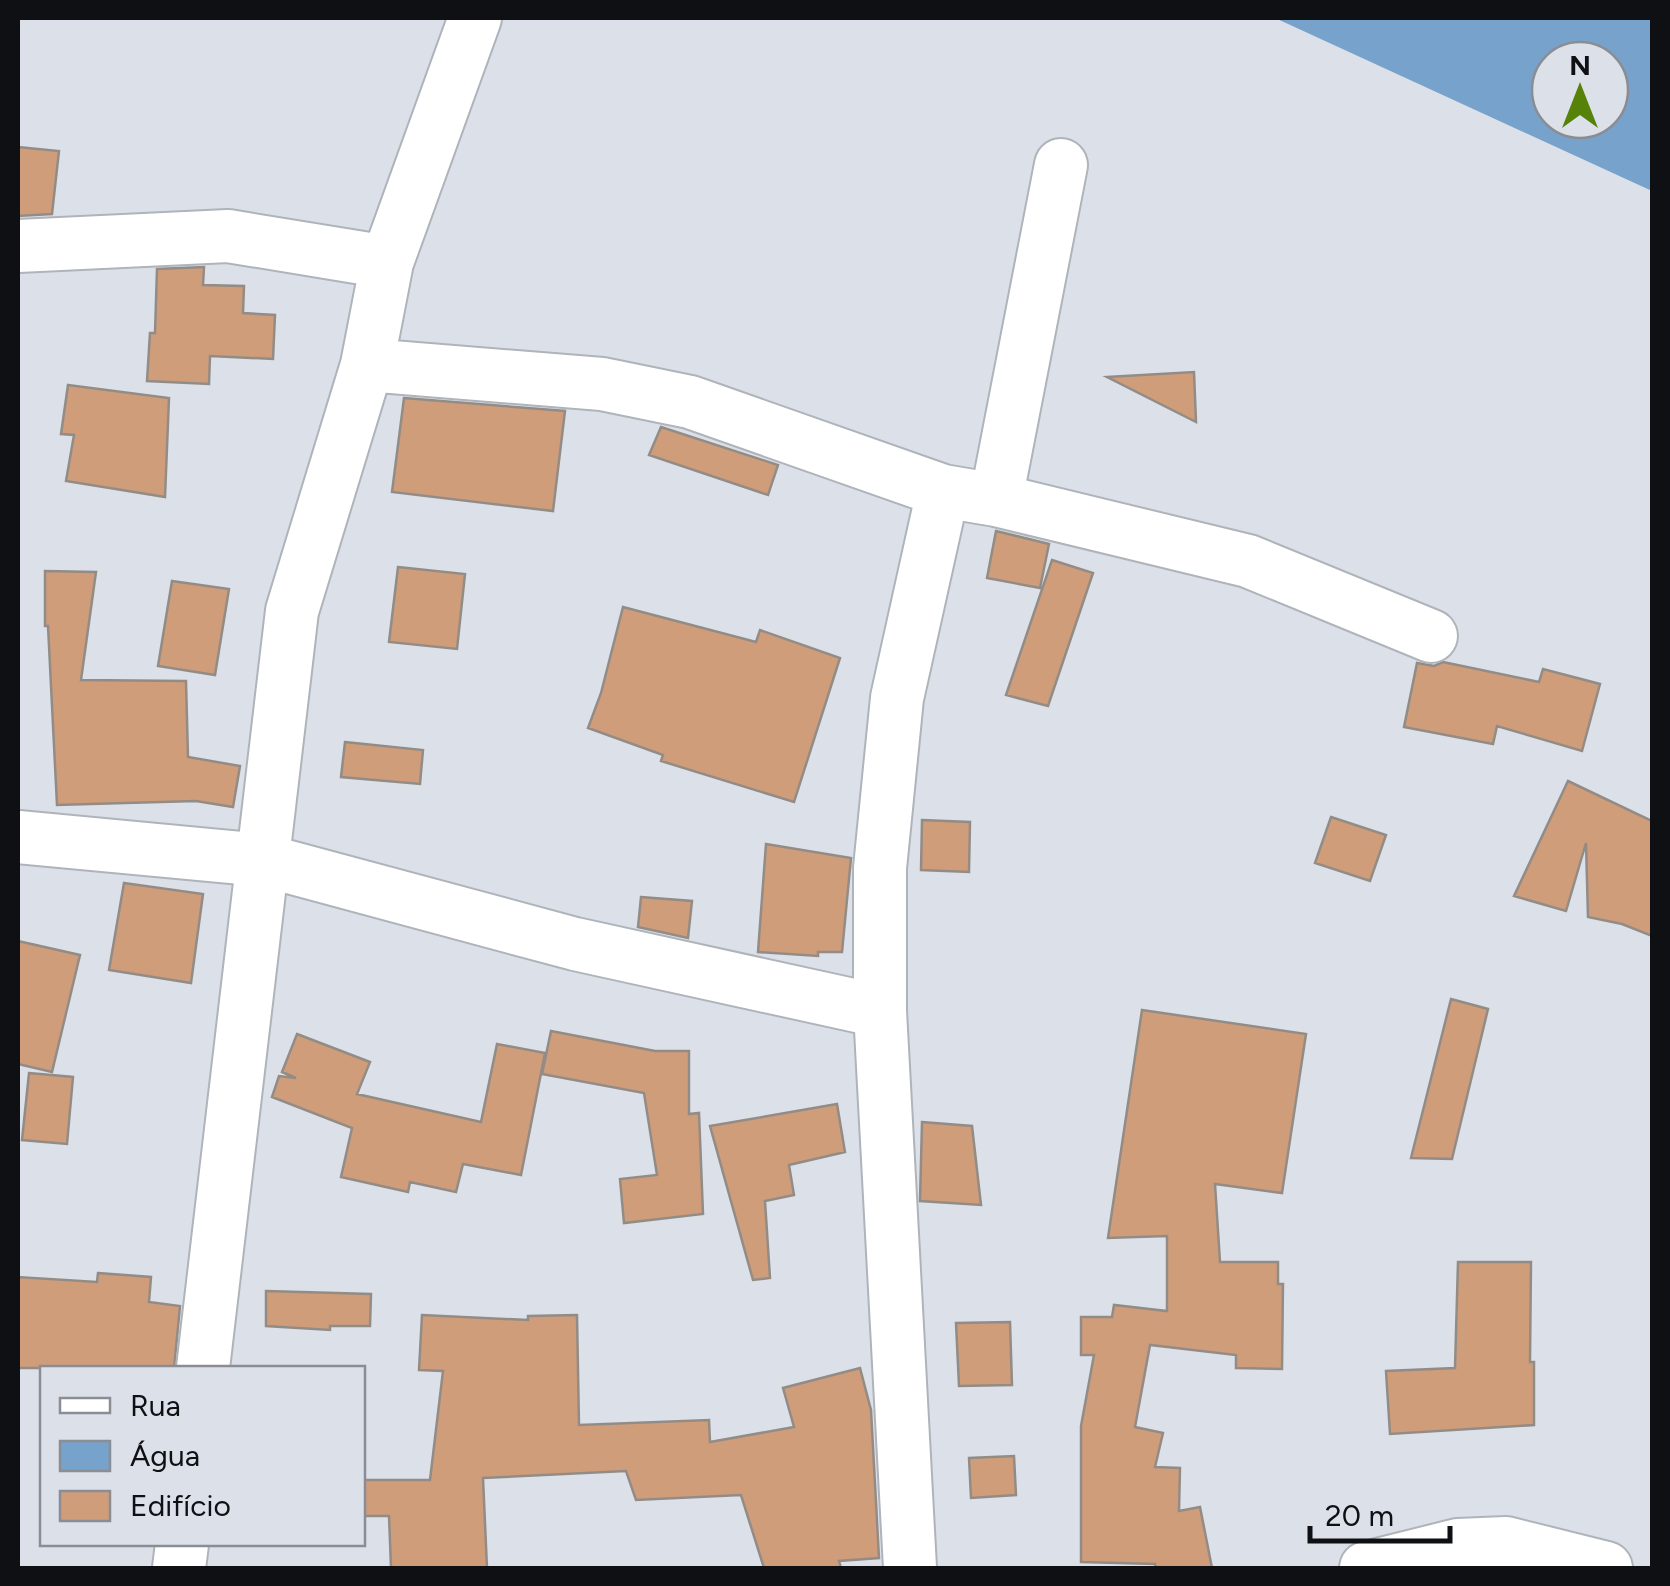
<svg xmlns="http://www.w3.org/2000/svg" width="1670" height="1586" font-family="Figtree,sans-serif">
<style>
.water{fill:#77a2cb;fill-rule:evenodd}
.building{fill:#cf9d7a;stroke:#938c86;stroke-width:2.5}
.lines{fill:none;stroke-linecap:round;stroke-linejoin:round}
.minor-casing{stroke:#afb4bb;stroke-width:56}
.minor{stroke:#fff;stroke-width:52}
</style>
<rect width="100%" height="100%" fill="#dce1e9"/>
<path class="water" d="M1275 18H1652V191ZM1550 60H1610V120H1550Z"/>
<path class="building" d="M18 147 59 151 52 214 18 216Z
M204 267 203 285 244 286 243 313 275 315 273 359 210 356 209 384 147 381 150 333H155L157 269Z
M1194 372 1196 422 1107 377Z
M68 385 169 398 165 497 66 481 74 435 61 434Z
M404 398 565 411 553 511 392 492Z
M661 427 778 465 768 495 649 455Z
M996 531 1049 544 1040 588 987 578Z
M1052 560 1093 573 1048 706 1006 695Z
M398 567 465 574 457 649 389 642Z
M45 571 96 572 81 680 186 681 188 757 240 766 233 807 196 801 57 805 48 626H45Z
M172 581 229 589 215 675 158 666Z
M623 607 756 642 760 630 840 658 794 802 661 761 663 755 588 728 601 693Z
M1443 662 1539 682 1543 669 1600 684 1582 751 1497 726 1493 744 1404 727 1417 663 1434 666Z
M345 742 423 750 420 784 341 777Z
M1568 781 1652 821V936L1622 924 1588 917 1586 843 1566 911 1514 896Z
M1331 817 1386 835 1370 881 1315 863Z
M922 820 970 822 969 872 921 870Z
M766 844 851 858 842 952H818V956L758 952Z
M124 883 203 894 191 983 109 970Z
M641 897 692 901 688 938 638 927Z
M18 941 80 955 52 1072 18 1064Z
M1451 999 1488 1009 1452 1159 1411 1158Z
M1142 1010 1306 1034 1282 1193 1215 1184 1220 1262H1278V1284H1283L1282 1369 1236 1368V1355L1150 1345 1135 1427 1163 1433 1155 1467 1180 1468 1179 1511 1200 1507 1212 1568H1156L1155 1564 1081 1562V1426L1094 1355H1081V1317H1112L1114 1305 1167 1311V1236L1108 1238Z
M551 1031 655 1051H689V1114L699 1113 703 1214 624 1223 620 1179 657 1175 644 1093 542 1074Z
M297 1034 370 1062 357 1094 481 1122 497 1044 545 1053 521 1175 463 1164 456 1192 410 1182 408 1192 341 1177 352 1128 272 1097 279 1076 296 1078 282 1072Z
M29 1073 73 1077 67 1144 22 1140Z
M837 1104 845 1152 789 1165 794 1195 765 1201 770 1278 753 1280 710 1126Z
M922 1122 972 1126 981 1205 920 1201Z
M1458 1262H1531L1530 1362H1534V1425L1390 1434 1386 1371 1455 1368Z
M98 1273 151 1277 149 1302 180 1306 174 1368H18V1277L97 1282Z
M266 1291 371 1294 370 1326H330V1330L266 1326Z
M422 1315 528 1320V1316L577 1315 579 1425 709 1420 710 1442 794 1427 783 1388 860 1368 871 1410 879 1558 839 1561 841 1568H764L741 1495 636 1500 626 1471 483 1478 487 1568H391L389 1516H362V1480H430L443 1371 419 1370Z
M1010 1322 1012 1385 959 1386 956 1323Z
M1014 1456 1016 1495 971 1498 969 1458Z"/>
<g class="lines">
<defs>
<path id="minor" d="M18 246 228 236 387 262
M367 365 602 384 690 402 943 491 996 500 1248 561 1431 636
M996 500 1061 165
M18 837 263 860 575 944 880 1011
M203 1368 292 611 367 365 387 262 475 18
M179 1568 182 1544
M910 1568 880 1011V868L897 698 943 491
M1366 1568 1458 1545 1506 1543 1606 1568"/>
</defs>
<use href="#minor" class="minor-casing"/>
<use href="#minor" class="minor"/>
</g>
<rect width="1670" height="1586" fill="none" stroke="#0f1013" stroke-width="40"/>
<rect x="40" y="1366" width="325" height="180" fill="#dce1e9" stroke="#8a8d93" stroke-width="2.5"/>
<rect x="60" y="1398" width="50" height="15" fill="#ffffff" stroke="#8a8d93" stroke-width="2.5"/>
<text x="130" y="1416" font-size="30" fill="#0f1013">Rua</text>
<rect x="60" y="1441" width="50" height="30" fill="#77a2cb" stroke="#8a8d93" stroke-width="2.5"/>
<text x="130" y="1466" font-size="30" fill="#0f1013">Água</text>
<rect x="60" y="1491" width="50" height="30" fill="#cf9d7a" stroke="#8a8d93" stroke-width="2.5"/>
<text x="130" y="1516" font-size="30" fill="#0f1013">Edifício</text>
<g transform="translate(1580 90)"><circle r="48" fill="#dce1e9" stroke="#8a8d93" stroke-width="2.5"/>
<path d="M0-8L18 38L0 25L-18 38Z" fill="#56820a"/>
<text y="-15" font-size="28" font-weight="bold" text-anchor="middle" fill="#0f1013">N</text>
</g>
<path d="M1310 1526v15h140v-15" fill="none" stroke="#0f1013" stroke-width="5"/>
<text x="1325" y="1526" font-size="30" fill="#0f1013" stroke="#dce1e9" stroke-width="8" paint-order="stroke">20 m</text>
</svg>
